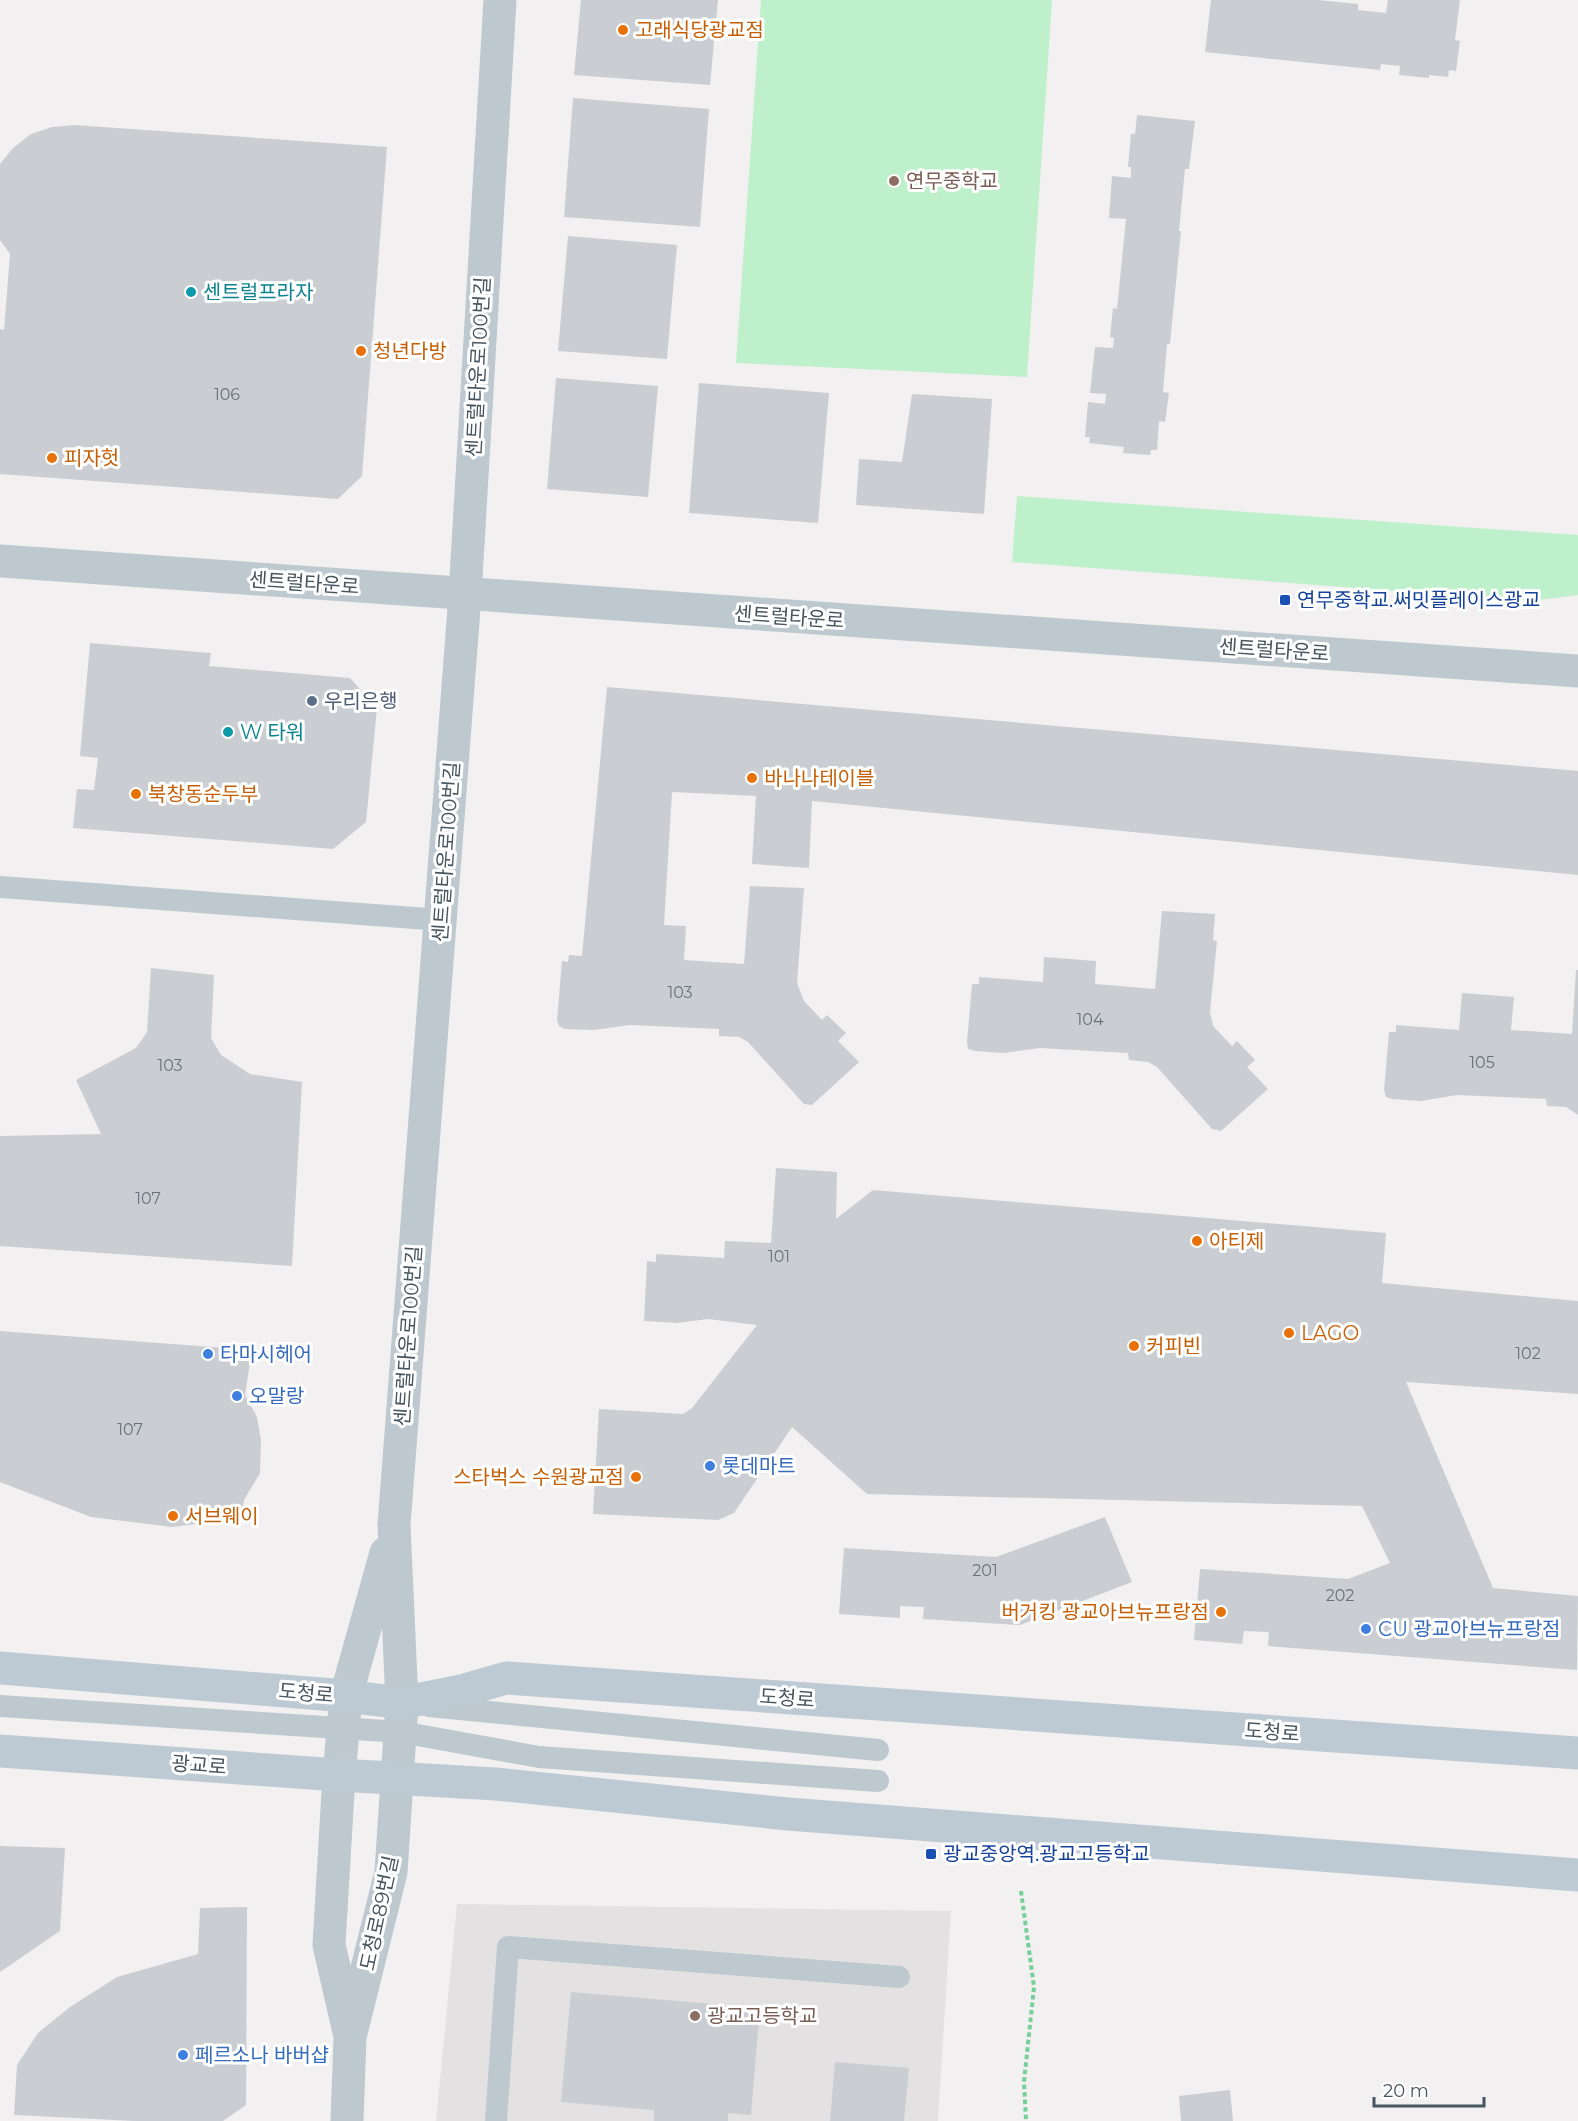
<svg xmlns="http://www.w3.org/2000/svg" width="1578" height="2121" font-family="Montserrat,'Noto Sans KR',sans-serif">
<style>
.education{fill:#e3e1e2}
.green{fill:#bef0cc}
.building{fill:#caced2}
.lines{fill:none;stroke-linecap:round;stroke-linejoin:round}
.path{stroke:#75cf99;stroke-width:4;stroke-dasharray:4.5 3;stroke-linecap:butt}
.service{stroke:#bdc9cf;stroke-width:22}
.minor{stroke:#bdc9cf;stroke-width:33}
.tertiary{stroke:#bdc9cf;stroke-width:33}
.secondary{stroke:#bdcad4;stroke-width:33}
.food-dot{fill:#e8710a;stroke:#fff;stroke-width:2}
.education-dot{fill:#8d6e63;stroke:#fff;stroke-width:2}
.culture-dot{fill:#0f9aa8;stroke:#fff;stroke-width:2}
.transit-dot{fill:#1a4fb4;stroke:#fff;stroke-width:2}
.service-dot{fill:#5c6f8a;stroke:#fff;stroke-width:2}
.shop-dot{fill:#3f7fe0;stroke:#fff;stroke-width:2}
.labels{text-anchor:middle;dominant-baseline:central;stroke-width:6;stroke-linejoin:round;paint-order:stroke}
.number-label{font-size:16px;fill:#68737b}
.food-label{font-size:20px;fill:#c56008;stroke:#fff;text-anchor:start}
.education-label{font-size:20px;fill:#785e54;stroke:#fff;text-anchor:start}
.culture-label{font-size:20px;fill:#0d838f;stroke:#fff;text-anchor:start}
.street-label{font-size:20px;fill:#47555e;stroke:#fff}
.transit-label{font-size:20px;fill:#164399;stroke:#fff;text-anchor:start}
.service-label{font-size:20px;fill:#4e5e75;stroke:#fff;text-anchor:start}
.shop-label{font-size:20px;fill:#366cbe;stroke:#fff;text-anchor:start}
</style>
<rect width="100%" height="100%" fill="#f2f0f0"/>
<path class="education" d="M457 1904 951 1911 938 2121H436Z"/>
<path class="green" d="M761 0H1052L1027 377 736 363Z
M1017 496 1578 535V595L1531 601 1012 562Z"/>
<path class="building" d="M581 0H718L710 85 574 75Z
M1211 0H1318L1358 4V10L1386 13 1388 0H1460L1455 40 1460 41 1456 71 1449 70 1448 77 1429 75V78L1399 75 1400 66 1381 64 1380 70 1205 52Z
M573 98 709 109 700 227 564 217Z
M1137 115 1195 121 1189 169H1185L1179 231H1181L1170 344H1167L1163 392 1169 393 1165 422 1159 421 1157 450H1151L1150 455 1123 453 1124 447 1089 443 1090 437H1085L1088 402 1105 404 1106 394 1090 393 1095 347 1113 348 1114 338 1110 337 1113 308 1117 309 1126 219 1109 218 1112 176 1131 178V167H1128L1131 134H1135Z
M74 125 387 147 362 476 338 499 0 474V329L4 330 10 254 0 240V164L13 148 31 134 52 127Z
M568 236 677 245 667 359 558 351Z
M556 378 658 386 648 497 547 489Z
M699 383 829 393 818 523 689 513Z
M912 394 992 399 984 514 856 505 859 459 902 462Z
M90 643 211 653 209 666 350 678 377 708 366 822 333 849 73 828 77 789 94 790 98 758 80 756Z
M607 687 1578 771V875L812 801 809 868 752 864 756 796 672 792 664 925 686 926 684 960 744 964 750 886 804 888 797 983 804 1001 822 1020 827 1015 846 1033 838 1041 859 1062 812 1105 804 1104 748 1042 739 1037 719 1036V1029L630 1025 594 1030 565 1029 559 1026 557 1020 562 961 568 962 569 955 582 956Z
M1162 911 1215 914 1213 940 1217 941 1210 1012 1213 1026 1232 1046 1237 1041 1255 1060 1247 1067 1268 1089 1221 1131 1212 1129 1157 1067 1148 1062 1129 1060 1128 1053 1040 1048 1003 1053 975 1051 968 1049 967 1042 972 984H979V977L1043 982 1044 957 1096 961 1095 984 1155 989Z
M151 968 214 975 211 1038 221 1055 250 1074 302 1082 292 1266 0 1246V1136L101 1134 76 1080 136 1048 147 1032Z
M1576 970H1578V1115L1566 1107 1547 1106 1546 1099 1457 1095 1421 1101 1392 1099 1386 1097 1384 1090 1389 1032H1396V1025L1459 1030 1462 993 1514 997 1511 1030 1572 1034Z
M776 1168 837 1172 836 1219 873 1190 1386 1233 1382 1283 1578 1301V1394L1406 1382 1493 1588 1578 1596 1577 1670 1268 1646 1269 1632 1244 1631 1242 1644 1194 1640 1200 1569 1348 1579 1390 1563 1362 1506 867 1494 792 1427 734 1513 718 1520 593 1514 599 1409 683 1414 692 1408 757 1325 708 1319 677 1323 644 1321 647 1261 656 1262V1254L724 1258 725 1241 771 1243Z
M0 1331 252 1350 245 1395 257 1417 261 1440 260 1473 244 1500 242 1518 172 1527 91 1517 0 1482Z
M1105 1517 1132 1582 1020 1625 923 1619 924 1607 900 1606V1618L839 1614 844 1548 996 1557Z
M0 1846 65 1848 60 1931 0 1972Z
M247 1907 246 2105 223 2121H134L14 2115 17 2065 38 2033 70 2007 117 1977 198 1954 200 1908Z
M571 1992 760 2008 751 2115 728 2113V2121H654V2110L561 2102Z
M835 2062 909 2068 904 2121H830Z
M1230 2090 1233 2121H1181L1179 2096Z"/>
<g class="lines">
<path class="path" d="M1021 1891 1034 1987 1024 2082 1026 2121"/>
<path class="service" d="M0 887 441 920
M0 1706 401 1732 539 1757 878 1781
M429 1706 878 1750
M496 2121 508 1947 899 1977"/>
<path class="minor" d="M0 561 1578 671
M346 1696 386 1553
M402 1703 394 1525 465 595 500 0"/>
<path class="tertiary" d="M346 1696 339 1775 329 1945 349 2032
M347 2121 350 2037 391 1872 402 1703"/>
<path class="secondary" d="M0 1668 346 1696 402 1703 461 1691 506 1678 1578 1753
M0 1751 339 1775 496 1784 788 1814 1578 1875"/>
</g>
<g class="food-dot">
<circle cx="623" cy="30" r="6"/>
<circle cx="361" cy="351" r="6"/>
<circle cx="52" cy="458" r="6"/>
<circle cx="752" cy="778" r="6"/>
<circle cx="136" cy="794" r="6"/>
<circle cx="1197" cy="1241" r="6"/>
<circle cx="1289" cy="1333" r="6"/>
<circle cx="1134" cy="1346" r="6"/>
<circle cx="636" cy="1477" r="6"/>
<circle cx="173" cy="1516" r="6"/>
<circle cx="1221" cy="1612" r="6"/>
</g>
<g class="education-dot">
<circle cx="894" cy="181" r="6"/>
<circle cx="695" cy="2016" r="6"/>
</g>
<g class="culture-dot">
<circle cx="191" cy="292" r="6"/>
<circle cx="228" cy="732" r="6"/>
</g>
<g class="transit-dot">
<rect x="1279" y="594" width="12" height="12" rx="3"/>
<rect x="925" y="1848" width="12" height="12" rx="3"/>
</g>
<circle class="service-dot" cx="312" cy="701" r="6"/>
<g class="shop-dot">
<circle cx="208" cy="1354" r="6"/>
<circle cx="237" cy="1396" r="6"/>
<circle cx="710" cy="1466" r="6"/>
<circle cx="1366" cy="1629" r="6"/>
<circle cx="183" cy="2055" r="6"/>
</g>
<g class="labels">
<g class="number-label">
<text x="227" y="394">106</text>
<text x="680" y="992">103</text>
<text x="1090" y="1019">104</text>
<text x="1482" y="1062">105</text>
<text x="170" y="1065">103</text>
<text x="148" y="1198">107</text>
<text x="779" y="1256">101</text>
<text x="1528" y="1353">102</text>
<text x="130" y="1429">107</text>
<text x="985" y="1570">201</text>
<text x="1340" y="1595">202</text>
</g>
<g class="food-label">
<text x="635" y="30">고래식당광교점</text>
<text x="373" y="351">청년다방</text>
<text x="64" y="458">피자헛</text>
<text x="764" y="778">바나나테이블</text>
<text x="148" y="794">북창동순두부</text>
<text x="1209" y="1241">아티제</text>
<text x="1301" y="1333">LAGO</text>
<text x="1146" y="1346">커피빈</text>
<text x="624" y="1477" text-anchor="end">스타벅스 수원광교점</text>
<text x="185" y="1516">서브웨이</text>
<text x="1209" y="1612" text-anchor="end">버거킹 광교아브뉴프랑점</text>
</g>
<g class="education-label">
<text x="906" y="181">연무중학교</text>
<text x="707" y="2016">광교고등학교</text>
</g>
<g class="culture-label">
<text x="203" y="292">센트럴프라자</text>
<text x="240" y="732">W 타워</text>
</g>
<g class="street-label">
<text transform="translate(478 367) rotate(-87)">센트럴타운로100번길</text>
<text transform="translate(304 583) rotate(4)">센트럴타운로</text>
<text transform="translate(789 617) rotate(4)">센트럴타운로</text>
<text transform="translate(1274 650) rotate(4)">센트럴타운로</text>
<text transform="translate(446 852) rotate(-86)">센트럴타운로100번길</text>
<text transform="translate(408 1336) rotate(-86)">센트럴타운로100번길</text>
<text transform="translate(306 1693) rotate(5)">도청로</text>
<text transform="translate(787 1698) rotate(4)">도청로</text>
<text transform="translate(1272 1732) rotate(4)">도청로</text>
<text transform="translate(199 1765) rotate(4)">광교로</text>
<text transform="translate(379 1913) rotate(-78)">도청로89번길</text>
</g>
<g class="transit-label">
<text x="1297" y="600">연무중학교.써밋플레이스광교</text>
<text x="943" y="1854">광교중앙역.광교고등학교</text>
</g>
<g class="service-label">
<text x="324" y="701">우리은행</text>
</g>
<g class="shop-label">
<text x="220" y="1354">타마시헤어</text>
<text x="249" y="1396">오말랑</text>
<text x="722" y="1466">롯데마트</text>
<text x="1378" y="1629">CU 광교아브뉴프랑점</text>
<text x="195" y="2055">페르소나 바버샵</text>
</g>
</g>
<path d="M1374 2097v9h110v-9" fill="none" stroke="#47555e" stroke-width="3"/>
<text x="1383" y="2097" font-size="18" fill="#47555e" stroke="#ffffff" stroke-width="4.5" paint-order="stroke">20 m</text>
</svg>
